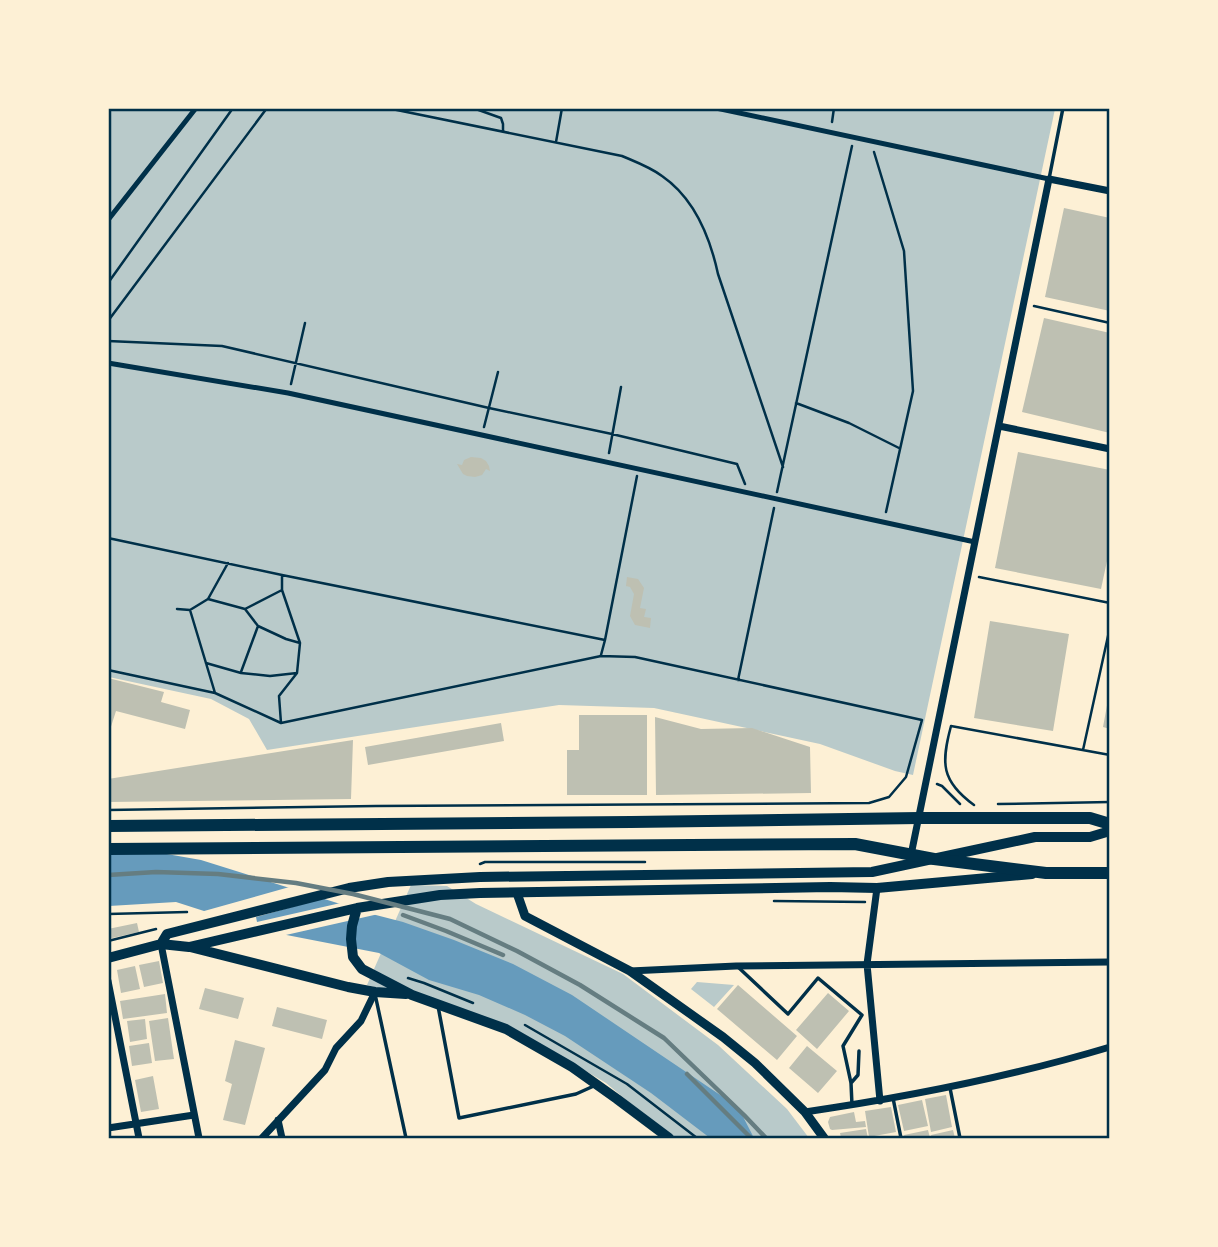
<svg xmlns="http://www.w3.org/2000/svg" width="1218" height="1247" font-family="'Noto Serif',serif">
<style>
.green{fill:#b9caca}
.water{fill:#669bbc}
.pier{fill:#fdf0d5}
.building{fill:#bec0b2}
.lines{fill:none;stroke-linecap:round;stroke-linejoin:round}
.path{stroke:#003049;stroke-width:2.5}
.service{stroke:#003049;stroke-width:3.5}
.pedestrian{stroke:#003049;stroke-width:5}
.minor{stroke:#003049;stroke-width:7}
.tertiary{stroke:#003049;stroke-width:9}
.secondary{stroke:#003049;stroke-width:10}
.primary{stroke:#003049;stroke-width:12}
.rail{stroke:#657d81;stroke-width:4.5}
.neatline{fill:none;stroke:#003049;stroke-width:2.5}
</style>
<rect width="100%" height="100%" fill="#fdf0d5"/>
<path class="green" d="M109 109H1055L913 775 895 771 820 744 654 708 559 705 267 750 249 719 211 699 109 677Z
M411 885 447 886 476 904 623 974 718 1045 787 1109 809 1138H672L606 1083 510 1026 367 985Z
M697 982 734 985 714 1007 691 989Z"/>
<path class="water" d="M109 846 144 850 201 860 372 914 403 922 454 940 513 964 572 995 738 1107 754 1138H710L651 1093 565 1036 525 1015 479 995 429 980 379 953 266 931 176 902 109 906Z"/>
<path class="pier" d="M293 886 328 897 256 917 257 922 345 902 383 913 277 937 265 935 197 913Z"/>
<path class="building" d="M1064 208 1110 218V311L1045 297Z
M1044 318 1110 333V433L1022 412Z
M1018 452 1110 470V547L1101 589 995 568Z
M471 457 481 458 486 461 489 466 490 471 486 469 482 475 475 477 467 476 463 474 457 464 462 465 464 460Z
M627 577 638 579 644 588 640 608 646 609 644 617 651 618 650 628 635 625 630 616 634 594 630 587 626 586Z
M990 621 1069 634 1053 731 974 718Z
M108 678 164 692 161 702 190 710 185 729 116 711 108 736Z
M1108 700 1110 701V729L1103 727Z
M579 715H647V795H567V750H579Z
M655 717 701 729 752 728 810 747 811 793 656 795Z
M501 723 504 741 368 765 365 747Z
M353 740 351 799 108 802V779Z
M137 923 139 932 108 939V929Z
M159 961 163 983 144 987 139 965Z
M135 966 140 989 121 993 117 970Z
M738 985 797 1036 777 1060 717 1009Z
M205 988 244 998 238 1019 199 1009Z
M828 993 849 1011 817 1049 796 1030Z
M165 994 167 1013 123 1019 120 1001Z
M277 1007 327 1020 322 1039 272 1026Z
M168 1018 174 1059 155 1061 149 1021Z
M145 1019 147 1039 130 1042 127 1021Z
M235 1040 265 1048 245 1125 223 1120 232 1084 225 1081Z
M149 1043 152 1063 132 1066 129 1046Z
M807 1046 837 1071 818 1093 789 1068Z
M153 1076 159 1109 141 1112 135 1080Z
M946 1095 952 1127 931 1132 925 1099Z
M922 1100 928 1126 904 1131 898 1105Z
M891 1107 896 1132 869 1137 865 1111Z
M854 1112 856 1122 865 1121 866 1127 832 1130 830 1129 828 1122 830 1117Z
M866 1129 868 1138H841L840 1133Z
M928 1130 930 1138H905L904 1135Z
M953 1130 955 1138H932L931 1135Z"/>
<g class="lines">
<path class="path" d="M387 108 622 156C636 162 650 167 662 176 694 198 710 237 718 274L783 467
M473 108 501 118 503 124V131
M832 122 834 108
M556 142 562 108
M874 152 904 251 913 391 886 512
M108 283 233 108
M1034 306 1110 323
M108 321 267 108
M108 341 222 346 489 408 612 434 737 464 745 484
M291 384 305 323
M796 403 849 423 899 448
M484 427 498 372
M609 453 621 387
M777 492 852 146
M108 538 282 575 605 640 601 655
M979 577 1110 603
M208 599 228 563
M177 609 190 610 208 599 245 609 258 626 286 639 300 643
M245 609 282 590
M190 610 215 693
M605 640 637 476
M206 663 241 673 270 676 297 673
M108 670 215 693 281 723 601 656 635 657 922 720 906 777 889 797 869 803 376 806 108 810
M241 672 258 626
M738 680 774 508
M281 723 279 696 297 673 300 643 282 590V575
M1083 750 1110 627
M937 784 942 786 960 804
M998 804 1110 802
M974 805C941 781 941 763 951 726L1110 755
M480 864 485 862H645
M774 901 865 902
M108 914 187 912
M108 941 156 929
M408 978 424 983 473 1003
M525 1025 627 1084 697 1138"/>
<path class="service" d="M1049 179 1063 108
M738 967 788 1014 818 978 862 1015 843 1046 851 1083 852 1105
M375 994 406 1138
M438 1006 459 1118 576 1094 596 1085
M851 1083 858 1075 859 1051
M950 1088 960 1138
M893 1098 901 1138"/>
<path class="pedestrian" d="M716 108 1049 179
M108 220 196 108
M108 363 288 393 975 542"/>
<path class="minor" d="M999 426 1110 449
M911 855 1049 179 1110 191
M877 888 867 964 880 1101
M161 944 199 1138
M630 971 736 966 1110 962
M108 981 139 1138
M805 1112C908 1097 1010 1077 1110 1047
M278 1120 282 1138
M108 1128 194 1115
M262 1138 325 1070 336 1048 361 1021 375 992"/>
<path class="tertiary" d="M517 893 525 916 630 971 723 1037 755 1063 805 1112 824 1138"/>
<path class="secondary" d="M357 908 352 926 351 939 353 957 362 969 412 995 506 1029 572 1067 617 1099 669 1138
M161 944 167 934 349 888 388 882 480 877 872 872 1035 837H1090L1110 831
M190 947 348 987 375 992 406 994
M108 958 161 944 189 947 357 908 440 895 480 893 830 887 877 888 1032 874"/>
<path class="primary" d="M108 826 631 822 919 818H1090L1110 824
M108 849 855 844 934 859 1046 873H1110"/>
<path class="rail" d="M108 875 156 872 218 874 296 883 353 894 450 919 517 951 580 985 664 1038 744 1115 766 1138
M403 915 446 931 503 955
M687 1074 751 1138"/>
</g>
<rect width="1218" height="1247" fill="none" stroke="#fdf0d5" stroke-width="220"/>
<rect x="110" y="110" width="998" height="1027" class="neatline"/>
</svg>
